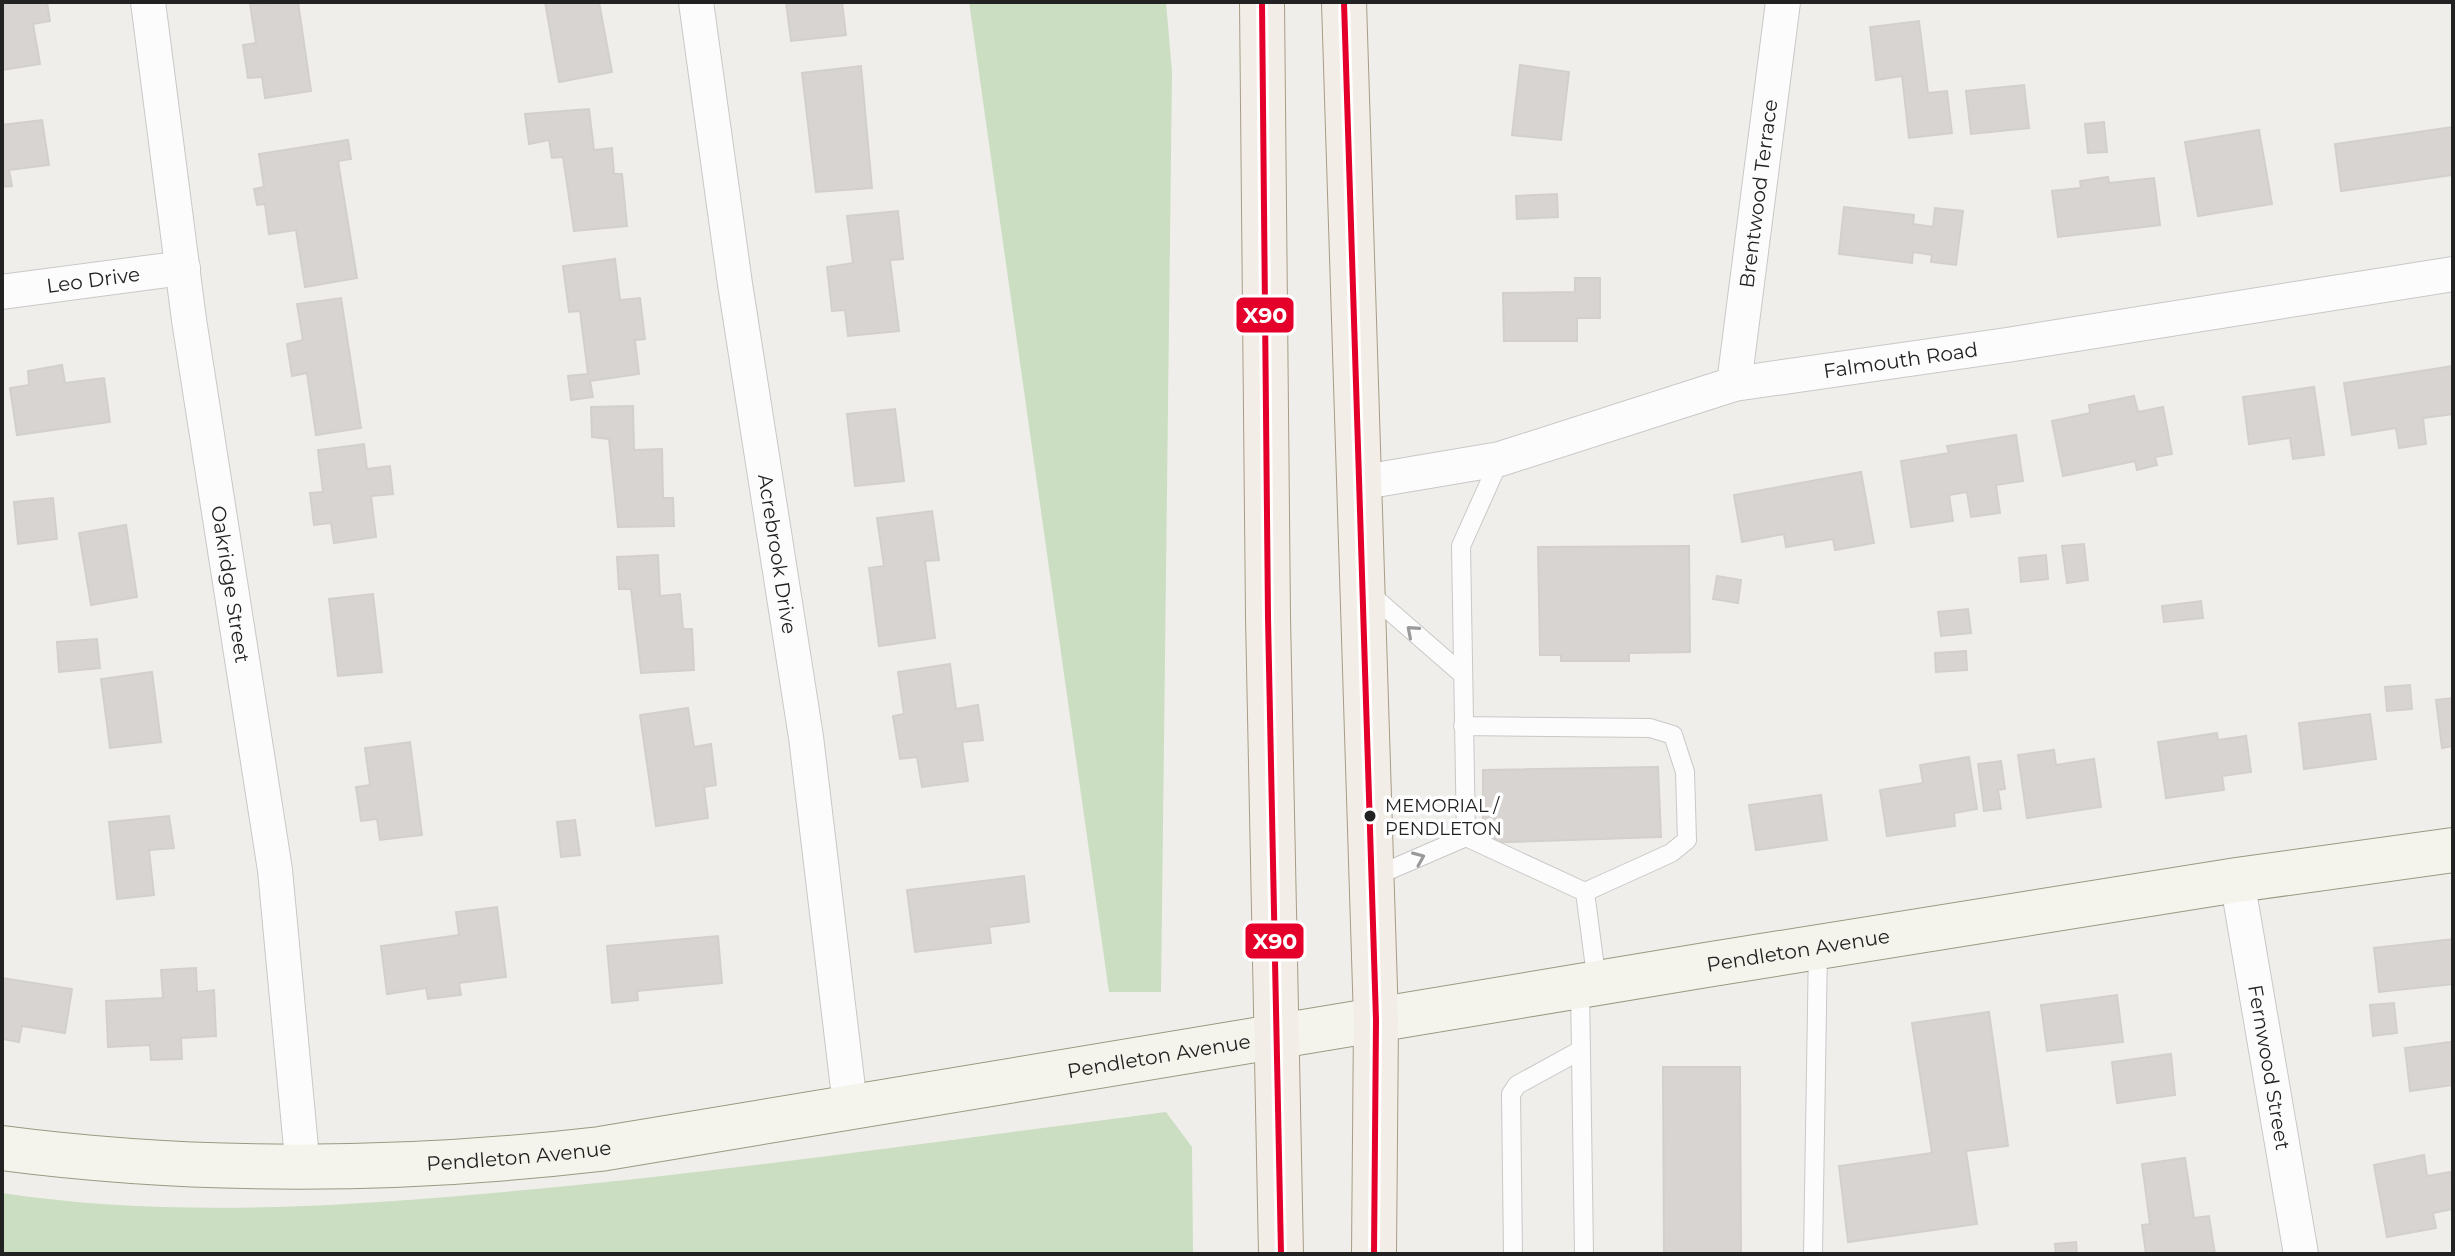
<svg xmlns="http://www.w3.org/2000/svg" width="2455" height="1256" font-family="Montserrat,sans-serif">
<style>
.forest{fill:#cbdec1}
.building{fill:#d7d4d2;stroke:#d3d0cc;stroke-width:2}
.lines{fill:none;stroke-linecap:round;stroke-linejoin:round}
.lane-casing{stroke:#c9c8c7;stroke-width:20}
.street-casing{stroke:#c9c8c7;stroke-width:36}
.secondary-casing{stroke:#999a82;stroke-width:46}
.primary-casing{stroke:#a79c86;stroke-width:46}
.lane{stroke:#fdfcfc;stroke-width:18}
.street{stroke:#fdfcfc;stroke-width:34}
.secondary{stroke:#f4f4ed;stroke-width:44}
.primary{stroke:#f3ede7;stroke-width:44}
.bus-1-casing{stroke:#fff;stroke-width:12}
.bus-1{stroke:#e4002b;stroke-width:6}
.oneway{stroke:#9a9a9a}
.bus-dot{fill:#222;stroke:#fff;stroke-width:3}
.labels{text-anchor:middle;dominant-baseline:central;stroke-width:7;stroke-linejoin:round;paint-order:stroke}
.bus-label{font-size:18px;fill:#222;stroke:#fff;text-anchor:start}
.street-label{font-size:20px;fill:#222;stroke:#fff}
.line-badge{stroke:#fff;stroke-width:3}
.badge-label{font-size:22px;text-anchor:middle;font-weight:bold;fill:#fff}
</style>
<rect width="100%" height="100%" fill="#f0eeeb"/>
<path class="forest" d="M969 2H1166L1172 72 1161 992H1109Z
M1166 1112 1192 1147 1193 1254H2V1193C173 1219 354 1206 525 1190 740 1170 953 1139 1166 1112Z"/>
<path class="building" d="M2 2H47L50 21 33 24 40 64 2 70Z
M298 2 311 91 265 98 262 77 248 78 243 45 256 43 250 4Z
M545 2H599L612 72 559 82Z
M786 2H842L846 35 791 41Z
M1919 21 1928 93 1947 91 1952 133 1909 138 1902 76 1876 80 1870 27Z
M1520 65 1569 72 1561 140 1512 135Z
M861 66 872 188 816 192 802 73Z
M2024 85 2029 128 1971 134 1966 91Z
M589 109 594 150 612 148 614 174H622L627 226 574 231 563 157 552 158 549 140 529 144 525 114Z
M42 120 49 165 9 170 12 186 2 187V125Z
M2104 122 2107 152 2088 153 2085 124Z
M2453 127V175L2341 191 2335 144Z
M2259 130 2272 204 2198 216 2185 142Z
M348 140 351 159 338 161 357 278 305 287 296 230 269 234 265 204 257 205 254 189 264 187 259 154Z
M2108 177 2109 183 2154 178 2160 225 2058 237 2052 191 2081 188 2080 181Z
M1557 194 1558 217 1517 219 1516 196Z
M1844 207 1914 215 1913 224 1933 227 1935 208 1963 211 1956 265 1931 262 1932 255 1913 252 1912 263 1839 254Z
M898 211 903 259 890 260 899 331 848 336 845 310 832 311 827 267 853 263 847 216Z
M615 259 620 300 640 298 645 339 635 340 639 374 590 381 593 397 571 400 568 376 588 374 580 311 569 312 563 266Z
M1575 278H1600V318H1577V341H1504L1503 293 1575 292Z
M341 298 361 428 316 435 307 373 292 376 287 344 303 340 297 304Z
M62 365 65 383 104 378 110 422 17 435 10 388 29 385 28 371Z
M2453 366V414L2423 418 2426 444 2399 448 2396 428 2352 435 2344 383Z
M2314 387 2324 455 2293 459 2290 438 2249 444 2243 397Z
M2134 396 2138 412 2163 407 2172 454 2155 457 2157 465 2137 470 2135 461 2063 476 2052 421 2090 413 2089 405Z
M633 406 634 450 662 449 663 498H673L674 526 618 527 609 439 592 437 591 407Z
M895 409 904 481 855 486 847 414Z
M2016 435 2023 481 1996 485 2000 513 1971 517 1967 492 1949 495 1953 521 1911 527 1901 461 1949 453 1947 446Z
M364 444 367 469 390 466 393 494 371 496 376 537 334 543 331 523 314 525 310 493 323 492 318 450Z
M1861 472 1874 543 1835 550 1833 539 1786 547 1784 534 1742 542 1734 495Z
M53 498 57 539 18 544 14 502Z
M932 511 939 560 925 561 935 638 879 646 869 568 884 566 877 518Z
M126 525 137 597 91 605 79 533Z
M2084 544 2088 580 2067 583 2062 546Z
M1689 546 1690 652 1629 653V661H1561V655H1540L1538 547Z
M658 555 660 596 680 594 683 629H692L694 670 641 673 631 589H619L617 557Z
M2046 555 2048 579 2021 582 2019 558Z
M1717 576 1741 580 1738 603 1713 599Z
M373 594 382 672 338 676 329 599Z
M2201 601 2203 618 2164 622 2162 606Z
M1968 609 1971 633 1941 636 1938 612Z
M97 639 100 668 59 672 57 642Z
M1966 651 1967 670 1936 672 1935 653Z
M950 664 956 709 978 705 983 740 962 742 968 781 922 787 917 757 900 759 893 716 904 714 898 672Z
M152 672 161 742 110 748 101 679Z
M2410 685 2412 709 2387 711 2385 687Z
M2453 698V746L2442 748 2436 700Z
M688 708 694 747 711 744 716 785 704 787 708 818 656 826 640 715Z
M2370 714 2376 759 2304 769 2299 723Z
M2217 733 2218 740 2246 736 2251 772 2222 776 2224 790 2166 798 2158 742Z
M410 742 422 835 380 840 377 819 361 821 356 787 370 785 365 748Z
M2054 750 2056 765 2094 759 2101 807 2027 818 2018 755Z
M1969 757 1977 809 1954 813 1955 826 1887 836 1880 790 1923 783 1920 765Z
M2001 761 2005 789 1998 790 2001 809 1984 811 1978 764Z
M1658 767 1661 837 1483 843V770Z
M1821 795 1827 840 1756 850 1749 805Z
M169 816 174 848 149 850 154 895 117 899 109 822Z
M575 820 580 855 561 857 557 822Z
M1024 876 1029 922 989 927 991 943 915 952 907 890Z
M497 907 506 977 459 983 461 995 428 999 426 988 387 994 381 946 459 935 456 912Z
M718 936 722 983 637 991 638 1000 612 1003 607 946Z
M2453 939V984L2379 992 2374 948Z
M196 968 197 992 214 990 216 1036 181 1038 182 1059 151 1060 150 1045 108 1047 106 1001 163 998 161 970Z
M2 978 72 989 65 1033 22 1026 19 1042 2 1039Z
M2117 995 2123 1042 2047 1051 2041 1005Z
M2394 1003 2397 1033 2373 1036 2370 1005Z
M1989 1012 2008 1146 1966 1151 1977 1224 1848 1242 1839 1166 1932 1153 1912 1023Z
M2451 1042 2453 1085 2410 1091 2405 1048Z
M2171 1054 2175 1095 2117 1103 2112 1062Z
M1663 1067H1740L1741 1254H1664Z
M2424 1155 2427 1176 2451 1172 2453 1209 2433 1213 2436 1228 2387 1237 2374 1165Z
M2185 1158 2194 1218 2209 1216 2215 1254H2146L2142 1225 2150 1224 2142 1164Z
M2076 1242 2077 1254H2056L2055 1244Z"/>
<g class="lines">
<defs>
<path id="lane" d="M1500 459 1461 546 1466 837 1585 892 1597 983
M1368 592 1462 674
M1463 726 1650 728 1673 735 1685 772 1687 840 1671 853 1585 892
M1371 878 1466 837
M1580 986 1584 1254
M1513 1254 1511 1094 1517 1085 1581 1050
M1813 1254 1818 947"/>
<g id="street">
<path id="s1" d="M148 2 189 320 275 870 303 1169"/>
<path id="s2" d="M696 2 735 284 806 737 850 1105"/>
<path id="s3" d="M2 292 183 268"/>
<path id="s4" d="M1734 384 1783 2"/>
<path id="s5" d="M1358 483 1500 459 1734 384 2007 345 2453 274"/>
<path id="s6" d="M2237 880 2301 1254"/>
</g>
<g id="secondary">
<path id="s7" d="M2 1148C203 1174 399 1172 600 1149L1706 965 2237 880 2453 850"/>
</g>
<path id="primary" d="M1262 2 1268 617 1281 1254
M1344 2 1376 1020 1374 1254"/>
</defs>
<use href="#lane" class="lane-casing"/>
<use href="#street" class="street-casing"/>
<use href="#secondary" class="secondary-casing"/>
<use href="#primary" class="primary-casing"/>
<use href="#lane" class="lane"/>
<use href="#street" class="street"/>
<use href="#secondary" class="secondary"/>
<use href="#primary" class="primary"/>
<defs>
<path id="bus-1" d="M1262 2 1268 617 1281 1254
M1344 2 1376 1020 1374 1254"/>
</defs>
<use href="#bus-1" class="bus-1-casing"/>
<use href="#bus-1" class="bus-1"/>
</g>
<defs><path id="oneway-chevron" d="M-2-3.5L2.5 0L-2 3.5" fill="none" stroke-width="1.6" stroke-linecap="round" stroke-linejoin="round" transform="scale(2)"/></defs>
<g class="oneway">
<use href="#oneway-chevron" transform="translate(1412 631) rotate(-139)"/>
<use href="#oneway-chevron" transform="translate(1419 858) rotate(-23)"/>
</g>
<circle class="bus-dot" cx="1370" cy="816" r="7"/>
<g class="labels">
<g class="bus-label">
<text x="1385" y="806">MEMORIAL /<tspan x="1385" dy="23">PENDLETON</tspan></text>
</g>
<g class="street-label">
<text stroke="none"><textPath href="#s4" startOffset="192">Brentwood Terrace</textPath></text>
<text stroke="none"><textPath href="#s3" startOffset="92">Leo Drive</textPath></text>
<text stroke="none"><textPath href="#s5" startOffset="558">Falmouth Road</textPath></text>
<text stroke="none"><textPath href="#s2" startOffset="558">Acrebrook Drive</textPath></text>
<text stroke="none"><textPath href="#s1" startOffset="588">Oakridge Street</textPath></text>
<text stroke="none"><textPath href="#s7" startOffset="1814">Pendleton Avenue</textPath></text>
<text stroke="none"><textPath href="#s7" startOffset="1166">Pendleton Avenue</textPath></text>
<text stroke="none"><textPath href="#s6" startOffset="190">Fernwood Street</textPath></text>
<text stroke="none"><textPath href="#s7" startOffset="518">Pendleton Avenue</textPath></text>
</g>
</g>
<g class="line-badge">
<rect x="1235" y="296" width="60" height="38" rx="8" fill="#e4002b"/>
<rect x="1244" y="922" width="61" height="38" rx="8" fill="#e4002b"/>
</g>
<g class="badge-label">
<text x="1265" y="323">X90</text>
<text x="1275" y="949">X90</text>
</g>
<rect width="2455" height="1256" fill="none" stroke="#222222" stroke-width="8"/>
</svg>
